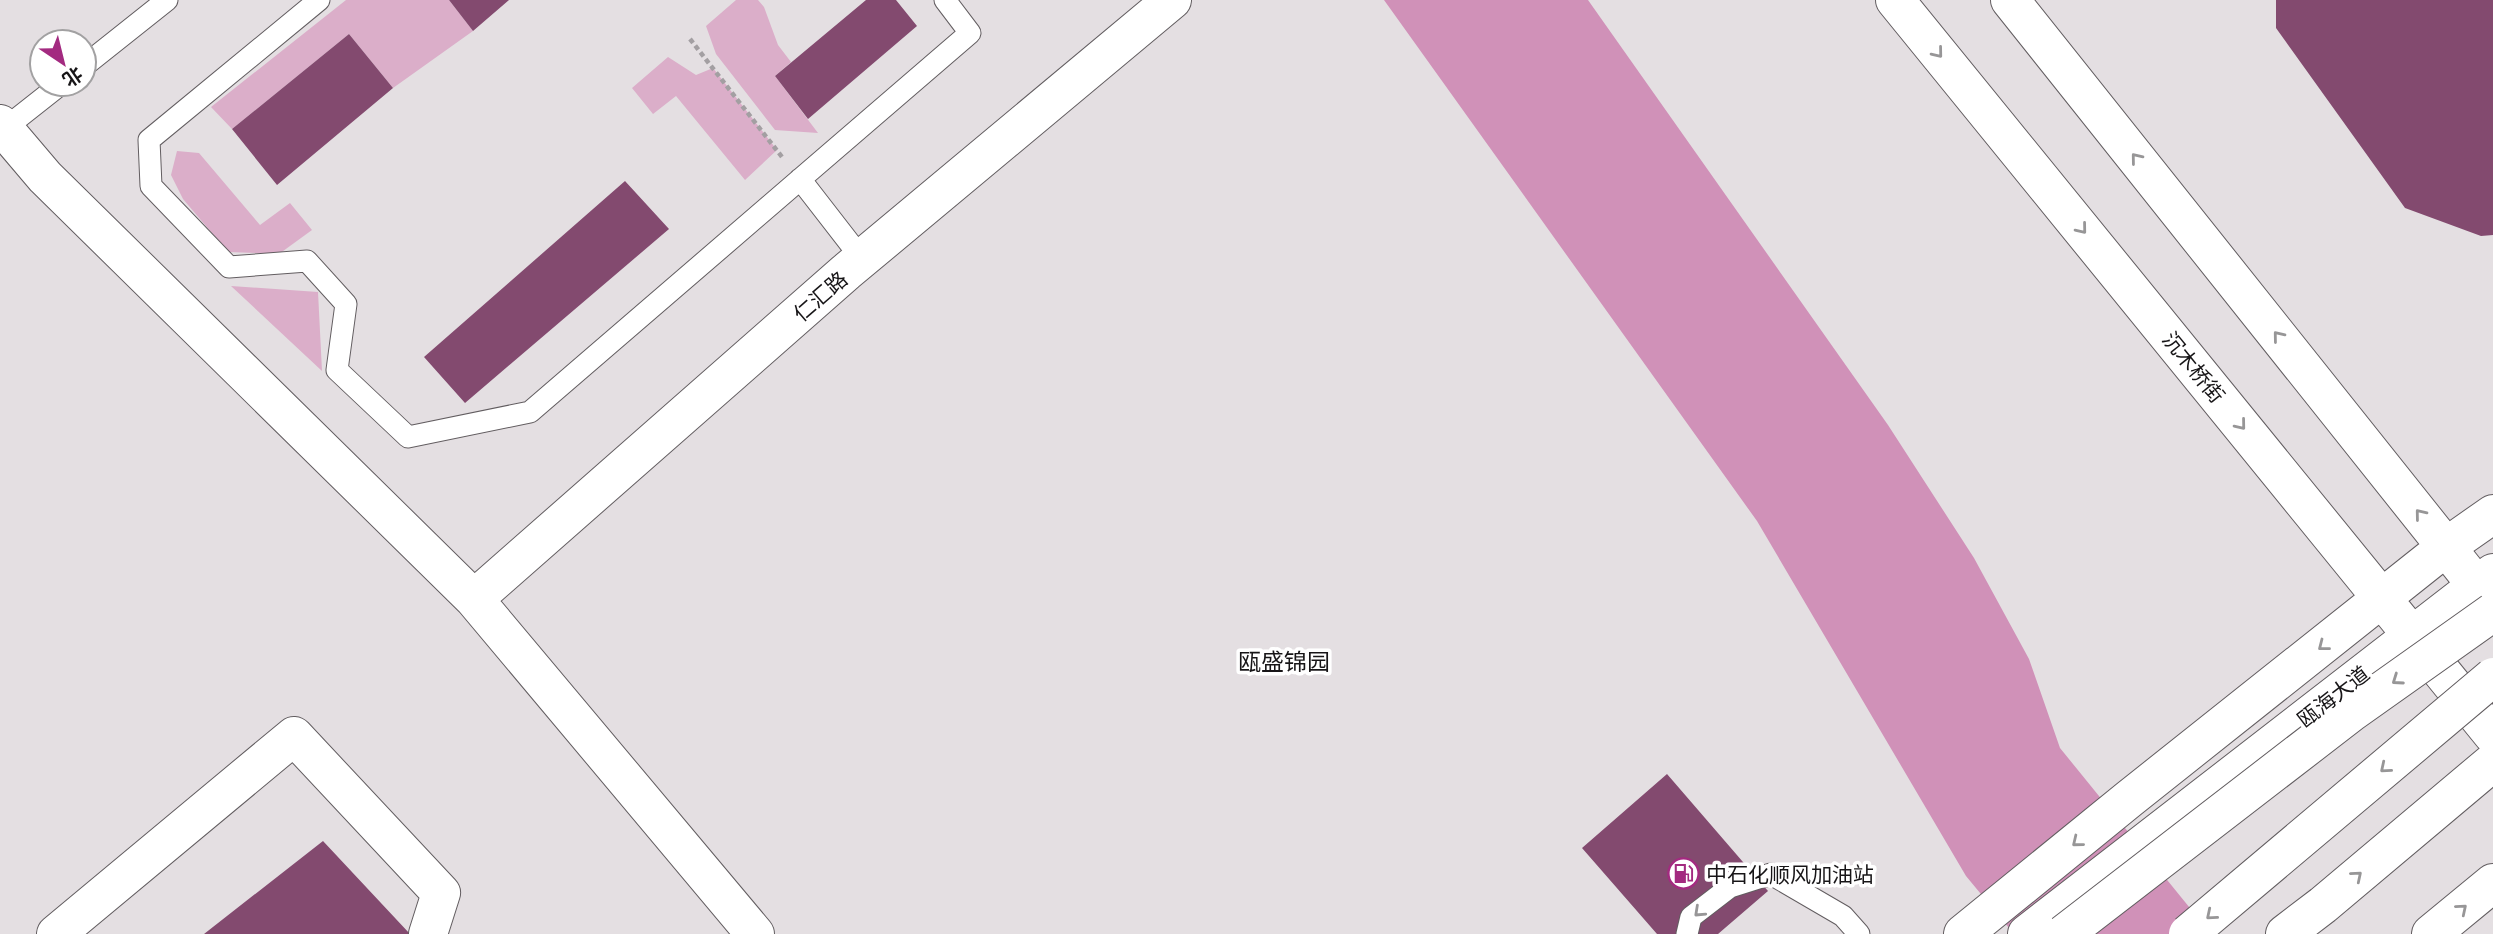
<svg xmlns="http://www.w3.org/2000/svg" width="2493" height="934" font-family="'PT Serif','Noto Sans SC',serif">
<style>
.green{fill:#dbaec9}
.water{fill:#d091b8}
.building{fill:#834a6f}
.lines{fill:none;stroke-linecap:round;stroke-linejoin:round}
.service-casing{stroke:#625d60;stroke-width:23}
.minor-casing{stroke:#625d60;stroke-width:40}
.tertiary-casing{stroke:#625d60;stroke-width:40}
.primary-casing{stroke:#625d60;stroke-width:40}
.trunk-casing{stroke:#625d60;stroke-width:40}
.path{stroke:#a39fa2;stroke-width:4.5;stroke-dasharray:5 3.5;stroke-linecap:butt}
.service{stroke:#fff;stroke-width:21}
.minor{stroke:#fff;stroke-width:38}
.tertiary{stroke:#fff;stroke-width:38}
.primary{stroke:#fff;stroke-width:38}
.trunk{stroke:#fff;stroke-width:38}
.trunk-bridge-casing{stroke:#625d60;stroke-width:40;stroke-linecap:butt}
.trunk-bridge{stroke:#fff;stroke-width:38}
.oneway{stroke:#979697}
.labels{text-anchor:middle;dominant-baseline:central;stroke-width:7;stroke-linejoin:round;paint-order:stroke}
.street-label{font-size:21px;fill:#171517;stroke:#fff}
.poi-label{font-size:21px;fill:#171517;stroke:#fff;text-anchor:start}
.neighbourhood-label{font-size:23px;fill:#171517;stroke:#fff}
</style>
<rect width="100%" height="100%" fill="#e4dfe2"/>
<path class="green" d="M346 0H449L473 31 393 88 349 34 232 129 211 107Z
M736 0H758L764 7 778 45 791 62 775 76 818 133 775 130 716 54 706 26Z
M668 57 696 75 713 68 777 150 745 180 676 96 653 114 632 88Z
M177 151 199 153 260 225 290 203 312 230 279 254 228 252 183 199 171 175Z
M231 286 318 292 322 371Z"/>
<path class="water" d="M1384 0H1588L1888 425 1974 558 2029 659 2060 748 2211 934H2014L1966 876 1757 521Z"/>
<path class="building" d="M449 0H509L473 31Z
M866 0H896L917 26 808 119 775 76Z
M2276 0H2493V235L2481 236 2405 208 2276 28Z
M349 34 393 88 277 185 232 129Z
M625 181 669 229 465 403 424 357Z
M1667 774 1768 891 1718 934H1657L1582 848Z
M323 841 410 934H204Z"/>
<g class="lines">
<defs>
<path id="service" d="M319 0 149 140 151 186 229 267 307 261 346 304 337 370 408 437 530 412 970 33 945 0
M84 66 167 0
M4 129 61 84
M800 179 862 259
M1687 934 1691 917 1730 887 1771 874 1843 916 1859 934"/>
<path id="minor" d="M56 934 294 736 441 893 428 934"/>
<path id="tertiary" d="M1895 0 2493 735
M2010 0 2493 606
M0 124 45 177 474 599 755 934
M474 599 846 272 1172 0
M1963 934 2129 799 2446 547 2493 514"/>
<path id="primary" d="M2027 934 2493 573
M2431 934 2493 883"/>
<path id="trunk" d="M2285 934 2323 905 2493 762"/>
</defs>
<use href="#service" class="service-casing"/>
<use href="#minor" class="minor-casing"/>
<use href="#tertiary" class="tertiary-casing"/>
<use href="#primary" class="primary-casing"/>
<use href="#trunk" class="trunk-casing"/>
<path class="path" d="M690 39 782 157"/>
<use href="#service" class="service"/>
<use href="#minor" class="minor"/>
<use href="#tertiary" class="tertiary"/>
<use href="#primary" class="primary"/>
<use href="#trunk" class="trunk"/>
<defs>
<path id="trunk-bridge" d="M2064 934 2352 712 2493 612
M2188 934 2493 677"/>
</defs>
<use href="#trunk-bridge" class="trunk-bridge-casing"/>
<use href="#trunk-bridge" class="trunk-bridge"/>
</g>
<defs><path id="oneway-chevron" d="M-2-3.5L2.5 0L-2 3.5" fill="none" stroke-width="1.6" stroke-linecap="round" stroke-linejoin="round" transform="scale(1.75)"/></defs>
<g class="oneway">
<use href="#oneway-chevron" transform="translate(1938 53) rotate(51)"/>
<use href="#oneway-chevron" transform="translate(2136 158) rotate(-129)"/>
<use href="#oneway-chevron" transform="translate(2082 229) rotate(51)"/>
<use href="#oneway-chevron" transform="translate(2278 336) rotate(-129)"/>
<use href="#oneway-chevron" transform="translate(2241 425) rotate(51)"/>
<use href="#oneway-chevron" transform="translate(2420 514) rotate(-129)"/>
<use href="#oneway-chevron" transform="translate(2323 646) rotate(142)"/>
<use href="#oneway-chevron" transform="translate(2397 680) rotate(145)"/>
<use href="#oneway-chevron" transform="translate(2385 768) rotate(140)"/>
<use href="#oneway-chevron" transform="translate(2077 842) rotate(141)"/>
<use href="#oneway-chevron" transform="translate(2357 876) rotate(-40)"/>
<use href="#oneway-chevron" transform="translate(2462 909) rotate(-40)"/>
<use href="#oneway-chevron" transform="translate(1699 912) rotate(137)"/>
<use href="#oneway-chevron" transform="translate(2211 915) rotate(140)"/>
</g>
<defs>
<symbol id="fuel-ring" viewBox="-11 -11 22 22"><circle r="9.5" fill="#fff" stroke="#a32a80" stroke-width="1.5"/><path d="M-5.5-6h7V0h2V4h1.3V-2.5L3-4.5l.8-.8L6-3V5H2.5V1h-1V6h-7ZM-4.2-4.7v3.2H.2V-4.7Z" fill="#a32a80"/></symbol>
</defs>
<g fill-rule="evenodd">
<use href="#fuel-ring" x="1666" y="856" width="35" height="35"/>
</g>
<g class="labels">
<g class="street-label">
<text transform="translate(820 296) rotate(-41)">仁汇路</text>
<text transform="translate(2194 367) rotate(51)">沉木桥街</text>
<text transform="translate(2333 696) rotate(-38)">瓯海大道</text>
</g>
<g class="poi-label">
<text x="1706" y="874">中石化顺风加油站</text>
</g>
<g class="neighbourhood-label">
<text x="1284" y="661">瓯盛锦园</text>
</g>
</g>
<g transform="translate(63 63) rotate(145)"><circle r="33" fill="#ffffff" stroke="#a2a1a2" stroke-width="2"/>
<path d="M0-5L12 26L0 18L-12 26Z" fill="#a32a80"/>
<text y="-10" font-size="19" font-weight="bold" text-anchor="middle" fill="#171517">北</text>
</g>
</svg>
